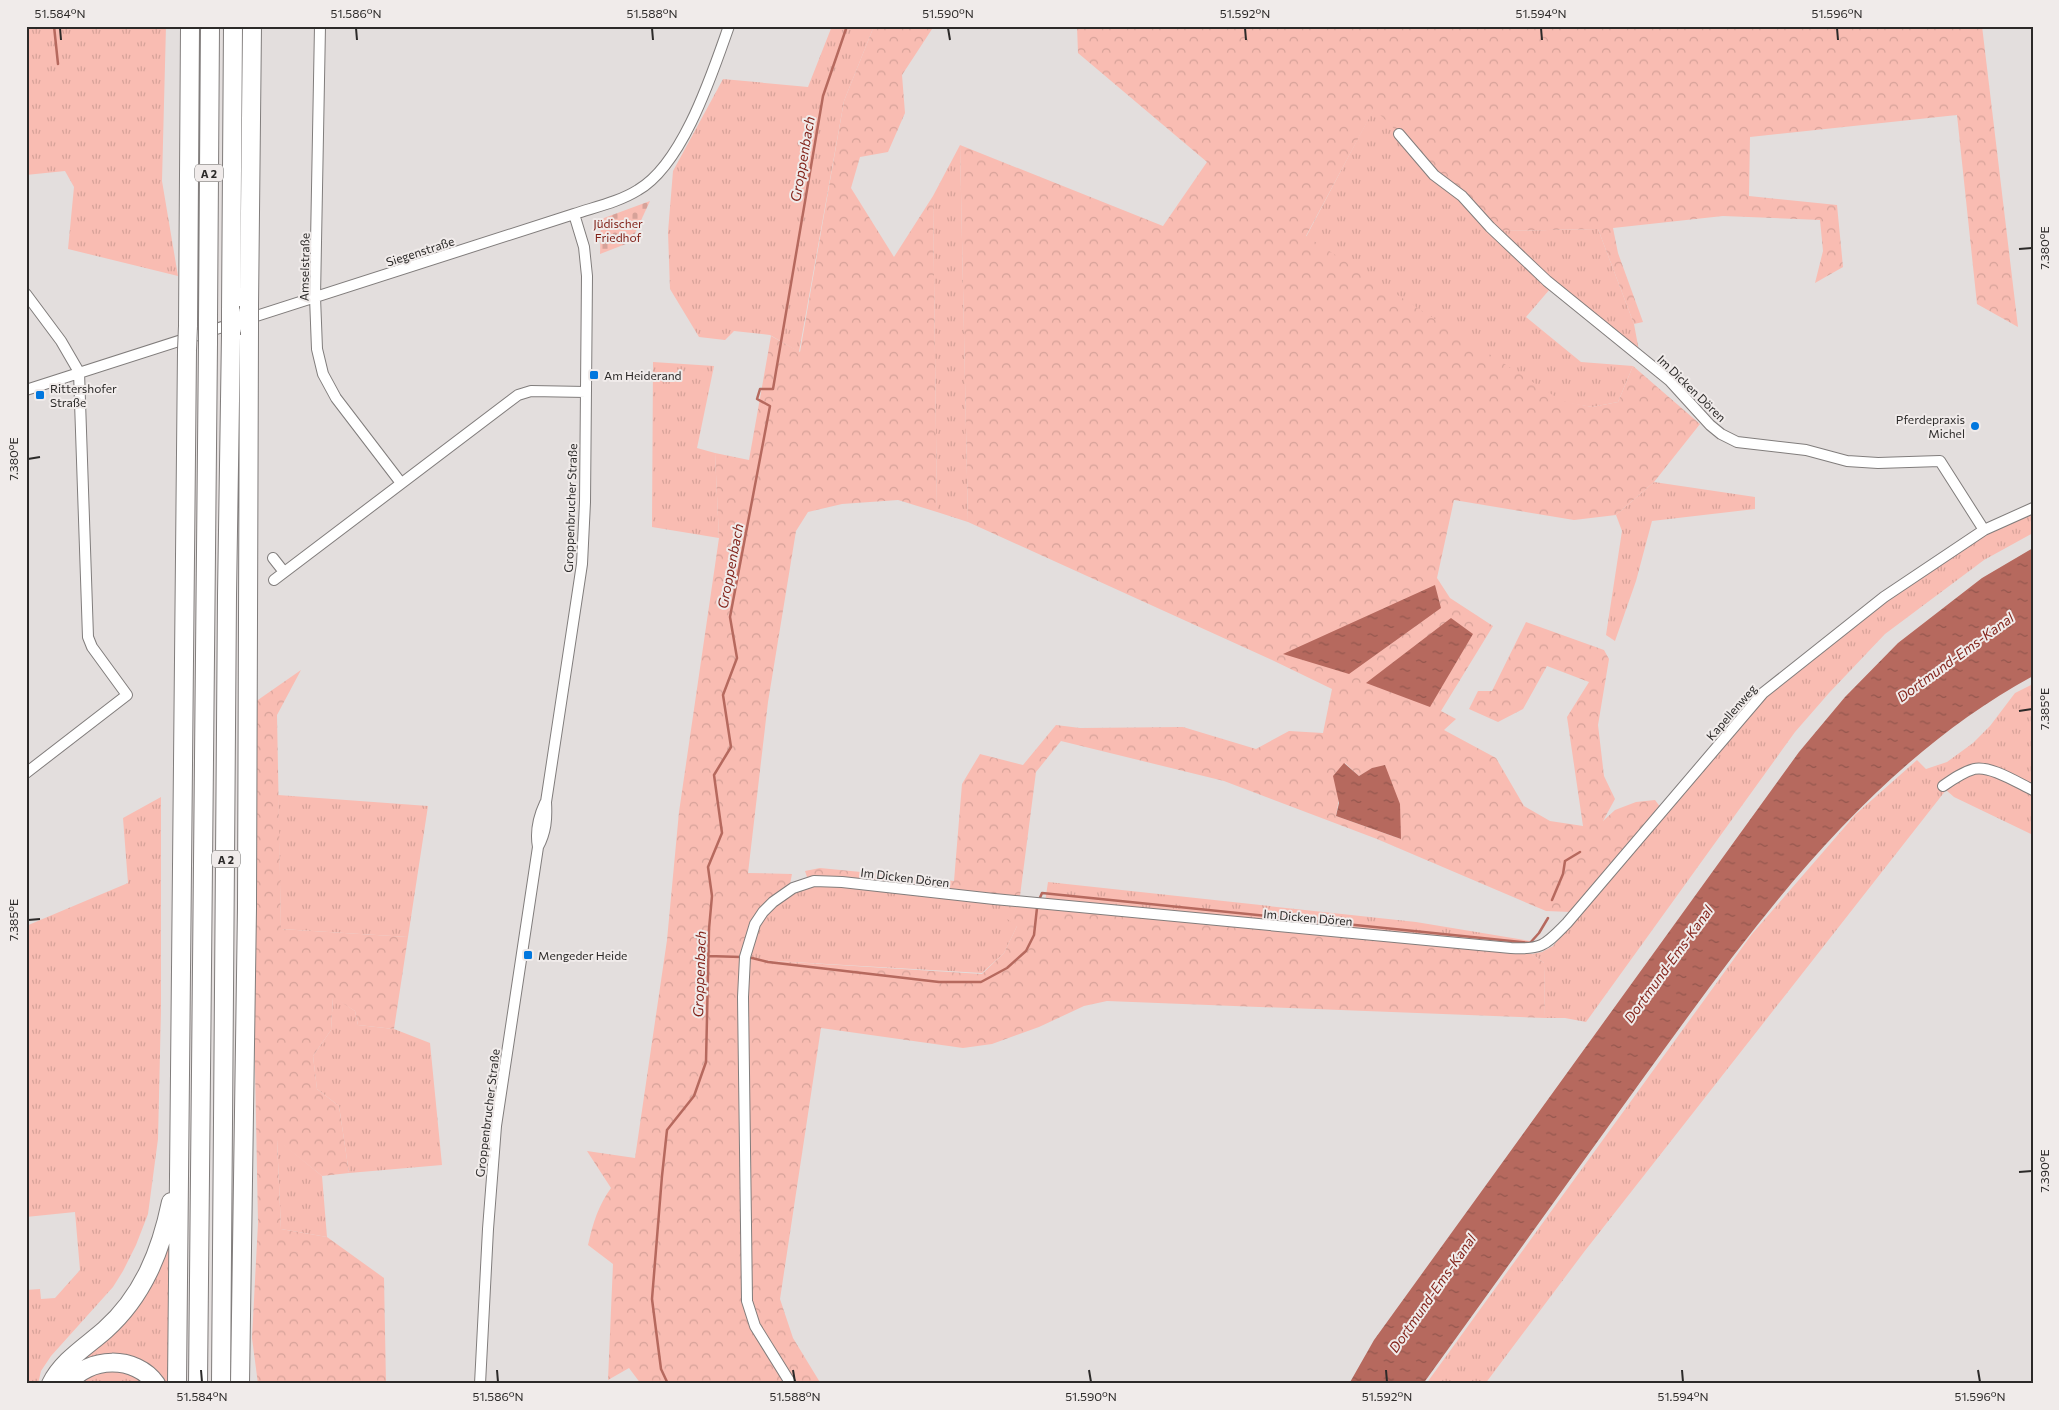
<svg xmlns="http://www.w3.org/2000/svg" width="2059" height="1410" font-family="Commissioner,sans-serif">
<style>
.grass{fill:url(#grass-tufts)}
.forest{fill:url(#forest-crowns);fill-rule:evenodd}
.cemetery{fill:url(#cemetery-stones)}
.water{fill:url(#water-ripples)}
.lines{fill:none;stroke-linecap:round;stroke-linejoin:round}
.stream{stroke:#b6695e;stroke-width:2.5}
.minor-casing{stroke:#817d7c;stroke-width:12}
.motorway-casing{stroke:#817d7c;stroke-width:20}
.minor{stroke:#fff;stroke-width:10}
.motorway{stroke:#fff;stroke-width:18}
.motorway-bridge-casing{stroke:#817d7c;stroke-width:20;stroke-linecap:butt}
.motorway-bridge{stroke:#fff;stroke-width:18}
.ticks{fill:none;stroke:#2c2a29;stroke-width:2}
.poi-dot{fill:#0177de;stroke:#f0ebea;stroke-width:2}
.labels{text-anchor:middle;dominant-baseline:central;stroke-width:4;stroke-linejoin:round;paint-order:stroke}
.shield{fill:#f0ebea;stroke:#676463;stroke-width:1}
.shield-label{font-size:11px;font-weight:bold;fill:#2c2a29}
.park-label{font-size:12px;fill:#812219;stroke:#f0ebea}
.street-label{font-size:12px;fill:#2c2a29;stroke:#f0ebea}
.poi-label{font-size:12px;fill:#2c2a29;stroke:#f0ebea;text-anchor:start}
.water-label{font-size:14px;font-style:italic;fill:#83241b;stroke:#f0ebea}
.neatline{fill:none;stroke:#2c2a29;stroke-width:2}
.ticks-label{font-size:12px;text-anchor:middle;fill:#2c2a29}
</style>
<defs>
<pattern id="grass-tufts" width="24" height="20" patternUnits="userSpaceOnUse" patternTransform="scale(1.25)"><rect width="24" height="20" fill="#f9bcb2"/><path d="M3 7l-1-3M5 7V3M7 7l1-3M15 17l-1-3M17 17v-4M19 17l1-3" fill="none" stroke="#d6a299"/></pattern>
<pattern id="forest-crowns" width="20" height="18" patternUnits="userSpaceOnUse" patternTransform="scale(1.25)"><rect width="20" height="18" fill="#f9bcb2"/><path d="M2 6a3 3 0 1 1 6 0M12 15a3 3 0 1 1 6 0" fill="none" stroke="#d6a299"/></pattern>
<pattern id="cemetery-stones" width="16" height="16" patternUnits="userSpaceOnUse" patternTransform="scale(1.25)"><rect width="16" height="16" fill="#f9bcb2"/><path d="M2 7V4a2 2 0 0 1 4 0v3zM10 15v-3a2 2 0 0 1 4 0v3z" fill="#d6a299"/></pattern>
<pattern id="water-ripples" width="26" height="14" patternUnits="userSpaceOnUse" patternTransform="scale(1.25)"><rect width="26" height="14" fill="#b6695e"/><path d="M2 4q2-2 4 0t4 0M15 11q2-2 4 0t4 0" fill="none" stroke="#94574e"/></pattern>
</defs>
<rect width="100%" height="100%" fill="#e3dedd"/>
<path class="grass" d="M26 26H166L162 181 178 276 68 249 74 187 65 171 26 175Z
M832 26H874L844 101 799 352 770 335 734 331 725 340 699 337 670 289 668 232 673 171 723 79 808 87Z
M1374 108 1499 231 1598 229 1634 324 1639 351 1550 289 1526 317 1581 362 1633 366 1618 402 1592 407 1562 402 1306 237Z
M960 145 968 522 937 512 933 196Z
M653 362 714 366 697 448 715 453 719 538 652 527Z
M1654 482 1755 497V509L1652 521 1636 581 1615 641 1606 635 1622 531 1616 515Z
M2033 512V533L1984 560 1885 634 1829 693 1795 732 1586 1022 1565 1018H1545L1544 963 1532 954 1542 952 1553 946 1765 695 1891 596 1988 533Z
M2033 684V835L1954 797 1946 790 1584 1252 1485 1384H1426L1752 934 1856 814 1917 760 1926 769 1947 762 1973 743 1990 726 2015 693Z
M278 795 428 806 408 937 281 929Z
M161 797V1010L158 1139 148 1214 136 1245 123 1271 113 1287 51 1356 41 1371 38 1384H26V1290L40 1289 41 1299 55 1298 80 1270 75 1212 26 1217V926L128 883 123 818Z
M818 879 1008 900 1018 924 1004 953 982 973 758 960 745 957 767 908Z
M1048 882 1416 922 1530 941 1529 946 1045 902Z
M333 996 355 1011 358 1025 394 1029 430 1043 442 1165 349 1173 339 1106 317 1089 313 1056 331 1030Z
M277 1139 322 1176 327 1237 281 1229Z
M171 1233 169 1384H68L71 1371 122 1320Z"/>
<path class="forest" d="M874 26H934L902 75 905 113 888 152 860 157 851 188 894 257 933 196 937 512 898 500 842 504 808 512 796 531 768 702 748 873 792 874 790 884C762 907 749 920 740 957L758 960 982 974 1004 953 1017 926 1003 916 1004 904 1532 954 1544 963 1545 1018 1107 1001 1084 1006 1039 1027 992 1044 963 1048 821 1028 780 1299 793 1338 821 1384H641L629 1368 608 1380 613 1264 588 1245C593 1223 598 1206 611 1188L587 1151 635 1158 667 940 679 812 719 538 715 453 749 460 771 336 800 352 844 101Z
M1077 26H1982L2018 327 1977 304 1957 115 1750 137 1749 196 1837 205 1843 267 1815 283 1823 251 1820 220 1723 216 1613 228 1618 253 1643 322 1634 324 1598 229 1499 231 1374 109 1306 236 1562 401 1592 407 1618 402 1633 366 1700 424 1654 482 1616 515 1574 520 1454 500 1437 578 1450 598 1493 626 1441 711 1456 719 1444 730 1496 758 1524 806 1550 821 1583 826 1567 717 1589 682 1547 666 1523 709 1498 722 1469 709 1478 691H1492L1526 622 1604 650 1609 659 1598 725 1604 776 1615 799 1603 821 1615 810 1636 802 1655 800 1661 808 1571 912 1546 911 1377 839 1224 781 1061 741 1036 772 1020 896 840 878 807 877 805 871 820 868 954 881 962 784 980 754 1023 765 1056 725 1080 728 1183 727 1256 749 1289 731 1323 733 1332 689 1272 660 968 522 960 145 1163 226 1207 162 1078 53ZM1345 763 1359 776 1373 768 1385 766 1401 839 1336 816Z
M301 670 277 715 281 929 408 937 394 1029 358 1025 355 1011 333 997 331 1030 313 1056 317 1089 339 1106 349 1173 322 1176 277 1140 281 1229 327 1237 384 1278 386 1384H258L252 1338 258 1223 253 964 255 702Z"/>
<path class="cemetery" d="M650 201 631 242 600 254 601 223 604 218Z"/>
<path class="water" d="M2033 548V676C1863 769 1750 931 1639 1084 1567 1184 1495 1284 1423 1384H1349L1374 1340 1799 752 1845 697 1898 643 1982 578Z
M1435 585 1441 608 1349 674 1283 654Z
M1451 618 1473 634 1430 707 1366 683Z
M1344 763 1359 776 1372 768 1385 765 1400 804 1401 839 1336 816 1339 803 1333 776Z"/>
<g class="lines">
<path class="stream" d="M54 26 58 64
M1039 900 1042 893 1530 943 1539 933 1548 918
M1552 900 1563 874 1565 861 1580 852
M708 956 741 957
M748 957 768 962 939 982H981L1007 968 1026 951 1034 935 1037 908
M668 1384 661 1369 652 1299 662 1176 667 1130 694 1096 706 1062 709 929 712 896 708 867 722 833 714 775 731 747 723 695 737 658 730 617 770 406 757 399 760 389H773L823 96 847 26"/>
<defs>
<path id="minor" d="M320 26 315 297 317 349 323 374 336 398 401 483
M1399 134 1434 175 1462 196 1490 227 1547 281 1669 380 1710 425 1721 434 1737 442 1806 450 1847 461 1878 463 1940 461 1984 530
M26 294 61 341 79 372 88 637 92 647 127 695 26 773
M26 390 574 214C595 207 619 202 638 190 683 164 712 74 729 26
M273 558 284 572
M274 580 518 395 531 391 586 392
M1943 786C1953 779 1963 772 1974 769 1990 765 2018 783 2033 790
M538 847C535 831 538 818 545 803
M480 1384 488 1229 496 1126 538 847C546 832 547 819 546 802L582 564 585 502 587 276 584 247 574 214
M791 1384 755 1326 747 1301 743 997 745 957 755 924 763 912 773 902 793 888 814 881 842 882 994 899 1511 948C1543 950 1546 944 1567 923L1763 693 1884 597 1984 530 2033 508"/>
<path id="motorway" d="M249 306 252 26
M231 312 233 26
M208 320 210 26
M188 326 190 26
M51 1384C62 1361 87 1346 105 1330 143 1296 161 1251 171 1202
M68 1384C88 1356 136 1355 156 1384
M177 1384 187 350
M198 1384 208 343
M221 1384 227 596 231 335
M240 1384 247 908 249 329"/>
</defs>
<use href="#minor" class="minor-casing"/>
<use href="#motorway" class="motorway-casing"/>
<use href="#minor" class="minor"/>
<use href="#motorway" class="motorway"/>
<defs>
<path id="motorway-bridge" d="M249 306V329
M231 312V335
M208 320V343
M187 350 188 326"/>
</defs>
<use href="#motorway-bridge" class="motorway-bridge-casing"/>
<use href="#motorway-bridge" class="motorway-bridge"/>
</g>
<path class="ticks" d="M60 28 61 40M356 28 357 40M652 28 653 40M948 28 950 40M1245 28 1246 40M1541 28 1542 40M1837 28 1838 40M2019 249 2032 248M28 459 40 457M2019 711 2032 709M28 920 40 919M2019 1172 2032 1171M201 1370 202 1382M497 1370 498 1382M793 1370 795 1382M1089 1370 1091 1382M1386 1370 1387 1382M1682 1370 1683 1382M1978 1370 1980 1382"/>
<g class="poi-dot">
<rect x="589" y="370" width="10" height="10" rx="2.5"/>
<rect x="35" y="390" width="10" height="10" rx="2.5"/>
<circle cx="1975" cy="426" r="5"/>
<rect x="523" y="950" width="10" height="10" rx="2.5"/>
</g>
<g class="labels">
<g class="shield">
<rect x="195" y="164.5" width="28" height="17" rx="4"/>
<rect x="212" y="850.5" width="28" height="17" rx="4"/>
</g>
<g class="shield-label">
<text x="209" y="173">A 2</text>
<text x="226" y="859">A 2</text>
</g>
<g class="park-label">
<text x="618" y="223">Jüdischer<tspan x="618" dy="14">Friedhof</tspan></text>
</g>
<g class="street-label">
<text transform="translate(420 251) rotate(-18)">Siegenstraße</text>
<text transform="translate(304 267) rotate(-89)">Amselstraße</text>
<text transform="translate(1692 388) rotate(44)">Im Dicken Dören</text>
<text transform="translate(570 508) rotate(-88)">Groppenbrucher Straße</text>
<text transform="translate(1731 712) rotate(-49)">Kapellenweg</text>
<text transform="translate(905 877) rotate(7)">Im Dicken Dören</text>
<text transform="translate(1308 917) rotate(5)">Im Dicken Dören</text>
<text transform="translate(487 1113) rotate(-83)">Groppenbrucher Straße</text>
</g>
<g class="poi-label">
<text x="604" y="375">Am Heiderand</text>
<text x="50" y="388">Rittershofer<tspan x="50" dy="14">Straße</tspan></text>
<text x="1965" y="419" text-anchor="end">Pferdepraxis<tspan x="1965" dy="14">Michel</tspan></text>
<text x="538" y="955">Mengeder Heide</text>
</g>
<g class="water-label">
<text transform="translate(802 159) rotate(-80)">Groppenbach</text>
<text transform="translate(730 566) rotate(-79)">Groppenbach</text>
<text transform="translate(1955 657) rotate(-36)">Dortmund-Ems-Kanal</text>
<text transform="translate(1668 964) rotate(-54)">Dortmund-Ems-Kanal</text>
<text transform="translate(699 974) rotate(-88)">Groppenbach</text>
<text transform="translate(1432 1293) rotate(-55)">Dortmund-Ems-Kanal</text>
</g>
</g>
<rect width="2059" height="1410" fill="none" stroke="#f0ebea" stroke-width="55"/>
<rect x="28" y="28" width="2004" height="1354" class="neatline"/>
<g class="ticks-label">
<text x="60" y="18">51.584°N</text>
<text x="356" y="18">51.586°N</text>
<text x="652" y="18">51.588°N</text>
<text x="948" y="18">51.590°N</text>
<text x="1245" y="18">51.592°N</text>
<text x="1541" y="18">51.594°N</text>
<text x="1837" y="18">51.596°N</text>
<text transform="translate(2045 248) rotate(-90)" y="4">7.380°E</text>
<text transform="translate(14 459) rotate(-90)" y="4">7.380°E</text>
<text transform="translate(2045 709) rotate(-90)" y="4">7.385°E</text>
<text transform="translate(14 920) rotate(-90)" y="4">7.385°E</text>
<text transform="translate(2045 1171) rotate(-90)" y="4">7.390°E</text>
<text x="202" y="1401">51.584°N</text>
<text x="498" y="1401">51.586°N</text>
<text x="795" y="1401">51.588°N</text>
<text x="1091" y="1401">51.590°N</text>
<text x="1387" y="1401">51.592°N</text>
<text x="1683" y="1401">51.594°N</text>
<text x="1980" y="1401">51.596°N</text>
</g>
</svg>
